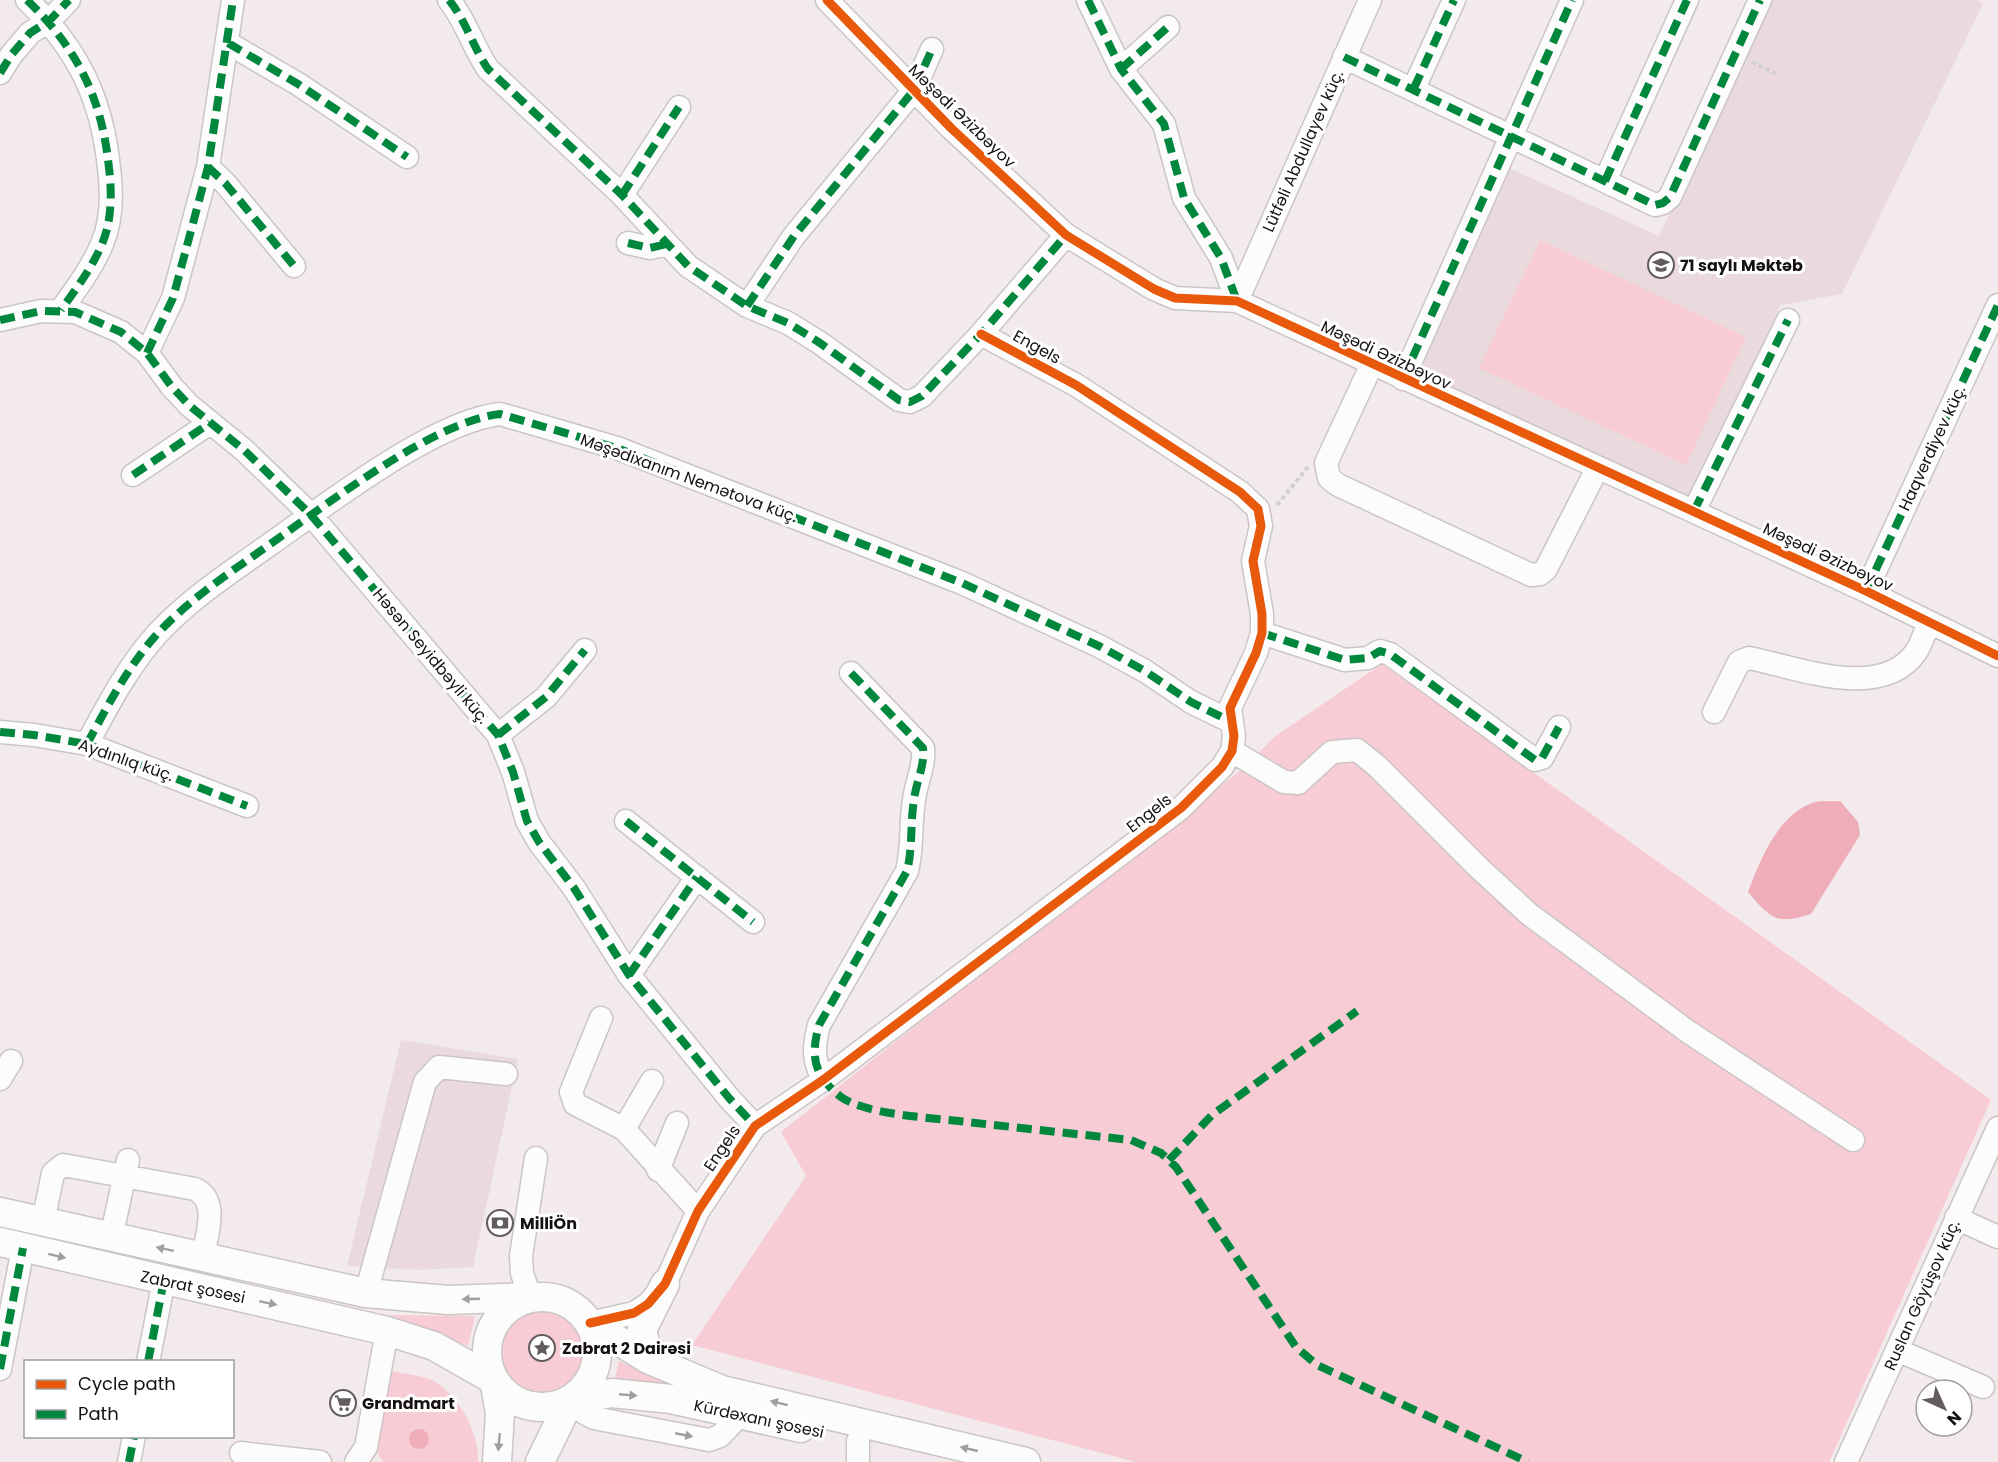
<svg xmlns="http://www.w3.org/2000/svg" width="1998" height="1462" font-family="Poppins,sans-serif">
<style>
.built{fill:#eadadd}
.green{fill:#f7ccd4}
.water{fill:#efacb9}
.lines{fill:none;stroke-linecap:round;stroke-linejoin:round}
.minor-casing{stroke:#cbc5c6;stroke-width:25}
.major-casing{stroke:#cbc5c6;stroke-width:31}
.path{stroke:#d3d0d1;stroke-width:4;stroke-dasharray:4.5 3;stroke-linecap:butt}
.minor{stroke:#fdfcfc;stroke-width:22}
.major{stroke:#fdfcfc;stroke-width:28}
.quiet{stroke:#00873e;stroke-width:8;stroke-dasharray:15 8;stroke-linecap:butt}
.cycleway-casing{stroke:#fff;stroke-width:13}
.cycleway{stroke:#e8590c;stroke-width:9}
.oneway{fill:#a09e9e}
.labels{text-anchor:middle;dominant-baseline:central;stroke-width:6;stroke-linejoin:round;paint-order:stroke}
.street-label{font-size:16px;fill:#151011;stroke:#fff}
.poi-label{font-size:16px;font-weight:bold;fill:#151011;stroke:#fff;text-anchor:start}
</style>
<rect width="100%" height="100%" fill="#f2eaec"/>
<path class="built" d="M1770 0H1978L1983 4 1842 294 1781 305 1690 497 1416 374 1509 168 1659 236Z
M401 1040 518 1059 473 1267 418 1270 347 1266Z"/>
<path class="green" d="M1540 240 1746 337 1686 465 1479 368Z
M1382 664 1991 1100 1829 1462H1136L692 1345 806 1176 781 1132 1247 765 1274 737Z
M500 1353a42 42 0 1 1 84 0a42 42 0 1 1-84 0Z
M378 1315 475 1316 468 1346Z
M619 1361 689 1393 614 1382Z
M391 1371C403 1374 421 1375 432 1380 458 1394 480 1433 478 1462H383L374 1446Z"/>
<path class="water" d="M1840 801 1858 822 1860 835 1811 914C1776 925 1771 919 1748 892 1760 861 1777 816 1812 803 1820 800 1832 802 1840 801Z
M409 1439a10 10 0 1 1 20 0a10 10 0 1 1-20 0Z"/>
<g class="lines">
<defs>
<path id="minor" d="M27 0C78 49 102 99 109 168 112 192 112 221 102 244 92 268 76 289 61 310
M449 0C466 21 473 47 488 69L622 195 688 266 747 306 788 323 820 343 899 400 910 402 922 396 981 334 1066 235
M827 0 951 128 1066 235 1154 289 1175 298 1237 301 1866 591 1998 656
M1088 0 1121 69 1164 124 1184 198 1221 258 1237 301
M228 43 298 84 407 157
M1344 57 1655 205 1663 203 1670 197 1760 0
M1121 69 1168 27
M0 73 12 54 30 33 49 21 69 0
M1414 88 1454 0
M208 167 225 183 294 266
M1605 181 1687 0
M622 195 679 107
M628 243 650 248 667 244
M1237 301 1370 0
M747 306 794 236 914 90 932 49
M0 320 41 311 75 312 121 332 147 353 172 387 190 406 244 450 311 515 498 735 513 772 527 821 539 842 574 888 629 975 729 1098 755 1126
M147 353 173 298 208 167 233 0
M1372 364 1326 463 1329 478 1338 485 1531 575 1540 574 1546 569 1597 469
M1403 379 1572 0
M133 475 210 423
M1694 511 1788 320
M1866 591 1998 305
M1262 633 1345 660 1368 658 1380 651 1390 654 1535 760 1542 758 1559 727
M1714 712 1739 662 1749 658C1796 667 1881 702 1916 652 1922 643 1925 631 1929 622
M0 732 34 735 87 744 247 806
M498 735 546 697 585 650
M87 744C108 705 128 666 158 633 193 596 234 570 276 540 330 502 435 421 500 414L617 448 962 583 1099 646 1145 671 1191 702 1232 722
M1232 751 1284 782 1298 783 1332 752 1357 750 1377 766 1479 868 1529 914 1687 1031 1853 1140
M626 821 753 922
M629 975 697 877
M601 1018 571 1092 575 1104 624 1129 698 1211
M0 1079 11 1061
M823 1080C813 1059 813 1048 819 1025L907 871C913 847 910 824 914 800 916 782 925 766 923 748L851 673
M624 1129 652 1081
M658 1170 677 1123
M1956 1218 1998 1237
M43 1222 53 1173 63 1165 195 1189C220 1201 206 1235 203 1258
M111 1238 128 1160
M366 1293 425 1082 439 1067 506 1074
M530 1297 522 1273 521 1256 536 1158
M590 1323 634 1313 648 1304 665 1284 698 1211 755 1126 823 1080 1181 808 1222 767 1232 751 1234 736 1230 708 1256 653 1262 633V614L1253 561 1261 526 1258 509 1240 492 1076 385 981 334
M1897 1350 1983 1387
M148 1362 164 1280
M0 1369 23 1248
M570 1400 583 1412 594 1418 709 1440 720 1436 740 1415
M241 1453 320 1462
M129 1462 134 1436
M356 1462 366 1447 387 1331
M858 1462V1441
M1846 1462 1998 1128"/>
<path id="major" d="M0 1212 366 1293 448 1300 530 1297
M0 1242 387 1331 434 1346 494 1380 500 1413 497 1462
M487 1352a55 55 0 1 1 110 0a55 55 0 1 1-110 0Z
M590 1323 648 1359 722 1390 1026 1462
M664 1363 646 1346 642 1330 665 1284
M540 1462 570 1400 612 1393 671 1399 801 1428"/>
</defs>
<use href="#minor" class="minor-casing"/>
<use href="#major" class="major-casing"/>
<path class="path" d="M1752 62 1777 74
M1277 505 1308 467"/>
<use href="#minor" class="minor"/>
<use href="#major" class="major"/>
<path class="quiet" d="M27 0C78 49 102 99 109 168 112 192 112 221 102 244 92 268 76 289 61 310
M449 0C466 21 473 47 488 69L622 195 688 266 747 306 788 323 820 343 899 400 910 402 922 396 981 334 1066 235
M1088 0 1121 69 1164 124 1184 198 1221 258 1237 301H1232
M228 43 298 84 407 157
M1344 57 1655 205 1663 203 1670 197 1760 0
M1121 69 1168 27
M0 73 12 54 30 33 49 21 69 0
M1414 88 1454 0
M208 167 225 183 294 266
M1605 181 1687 0
M622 195 679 107
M628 243 650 248 667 244
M747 306 794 236 914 90 932 49
M0 320 41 311 75 312 121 332 147 353 172 387 190 406 244 450 311 515 498 735 513 772 527 821 539 842 574 888 629 975 729 1098 755 1126
M147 353 173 298 208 167 233 0
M1403 379 1572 0
M133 475 210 423
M1694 511 1788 320
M1866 591 1998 305
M1262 633 1345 660 1368 658 1380 651 1390 654 1535 760 1542 758 1559 727
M851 673 923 748C925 766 916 782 914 800 910 824 913 847 907 871L819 1025C810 1057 814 1076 841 1097 866 1115 935 1118 967 1122 1021 1128 1076 1134 1131 1140L1161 1153 1176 1167 1296 1347 1317 1365 1528 1462
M0 732 34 735 87 744 247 806
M498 735 546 697 585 650
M87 744C108 705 128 666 158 633 193 596 234 570 276 540 330 502 435 421 500 414L617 448 962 583 1099 646 1145 671 1191 702 1232 722
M626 821 753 922
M629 975 697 877
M1169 1160 1212 1115 1357 1011
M148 1362 164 1280
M0 1369 23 1248
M129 1462 134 1436"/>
<defs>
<path id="cycleway" d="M827 0 951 128 1066 235 1154 289 1175 298 1237 301 1866 591 1998 656
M590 1323 634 1313 648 1304 665 1284 698 1211 755 1126 823 1080 1181 808 1222 767 1232 751 1234 736 1230 708 1256 653 1262 633V614L1253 561 1261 526 1258 509 1240 492 1076 385 981 334"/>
</defs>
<use href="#cycleway" class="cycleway-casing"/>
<use href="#cycleway" class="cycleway"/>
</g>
<defs><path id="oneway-solid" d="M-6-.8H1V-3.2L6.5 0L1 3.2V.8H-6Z" transform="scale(1.5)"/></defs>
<g class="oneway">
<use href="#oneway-solid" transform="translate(165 1249) rotate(-168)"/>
<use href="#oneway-solid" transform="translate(57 1256) rotate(14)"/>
<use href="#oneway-solid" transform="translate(471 1299) rotate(178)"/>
<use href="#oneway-solid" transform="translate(268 1303) rotate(12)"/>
<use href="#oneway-solid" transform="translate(628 1395) rotate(5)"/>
<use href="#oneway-solid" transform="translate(779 1403) rotate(-166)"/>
<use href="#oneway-solid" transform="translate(684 1435) rotate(11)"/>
<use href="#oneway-solid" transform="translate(499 1442) rotate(95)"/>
<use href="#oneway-solid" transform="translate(969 1449) rotate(-167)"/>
</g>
<defs>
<symbol id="school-ring" viewBox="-11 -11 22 22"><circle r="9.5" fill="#fff" stroke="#625c5e" stroke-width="1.5"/><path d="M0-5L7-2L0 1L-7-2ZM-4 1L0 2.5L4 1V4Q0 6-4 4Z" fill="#625c5e"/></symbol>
<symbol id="bank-ring" viewBox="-11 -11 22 22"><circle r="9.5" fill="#fff" stroke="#625c5e" stroke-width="1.5"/><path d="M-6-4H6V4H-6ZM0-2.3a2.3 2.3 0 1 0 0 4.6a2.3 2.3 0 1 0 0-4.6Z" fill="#625c5e"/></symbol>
<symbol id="sight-ring" viewBox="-11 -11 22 22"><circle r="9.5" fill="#fff" stroke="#625c5e" stroke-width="1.5"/><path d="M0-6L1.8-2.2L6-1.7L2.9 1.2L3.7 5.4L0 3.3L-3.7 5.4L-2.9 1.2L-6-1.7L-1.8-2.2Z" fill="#625c5e"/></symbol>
<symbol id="supermarket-ring" viewBox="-11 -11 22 22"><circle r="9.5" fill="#fff" stroke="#625c5e" stroke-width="1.5"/><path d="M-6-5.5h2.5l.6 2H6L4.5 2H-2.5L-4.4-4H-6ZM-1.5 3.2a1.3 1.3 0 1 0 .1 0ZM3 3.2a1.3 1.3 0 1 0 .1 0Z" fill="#625c5e"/></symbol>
</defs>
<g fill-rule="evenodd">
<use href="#school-ring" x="1646" y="250" width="30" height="30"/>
<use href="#bank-ring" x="485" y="1208" width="30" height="30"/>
<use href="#sight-ring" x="527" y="1333" width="30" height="30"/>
<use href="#supermarket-ring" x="328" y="1388" width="30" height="30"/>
</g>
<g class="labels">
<g class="street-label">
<text transform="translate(962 116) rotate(44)">Məşədi Əzizbəyov</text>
<text transform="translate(1303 151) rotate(-66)">Lütfəli Abdullayev küç.</text>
<text transform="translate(1037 347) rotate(29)">Engels</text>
<text transform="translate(1386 355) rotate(25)">Məşədi Əzizbəyov</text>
<text transform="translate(1932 448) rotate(-65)">Haqverdiyev küç.</text>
<text transform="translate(689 478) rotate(20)">Məşədixanım Nemətova küç.</text>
<text transform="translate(1828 557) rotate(25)">Məşədi Əzizbəyov</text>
<text transform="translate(431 656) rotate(50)">Həsən Seyidbəyli küç.</text>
<text transform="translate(126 760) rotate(19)">Aydınlıq küç.</text>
<text transform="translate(1149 813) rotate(-38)">Engels</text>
<text transform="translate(722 1148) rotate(-56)">Engels</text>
<text transform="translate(193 1287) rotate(12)">Zabrat şosesi</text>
<text transform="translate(1922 1295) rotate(-66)">Ruslan Göyüşov küç.</text>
<text transform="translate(759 1419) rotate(12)">Kürdəxanı şosesi</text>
</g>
<g class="poi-label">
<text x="1680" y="265">71 saylı Məktəb</text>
<text x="520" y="1223">MilliÖn</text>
<text x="562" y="1348">Zabrat 2 Dairəsi</text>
<text x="362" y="1403">Grandmart</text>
</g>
</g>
<rect x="24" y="1360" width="210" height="78" fill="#ffffff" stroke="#a19fa0" stroke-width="1.5"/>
<rect x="36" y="1380" width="30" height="9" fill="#e8590c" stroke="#a19fa0" stroke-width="1.5"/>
<text x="78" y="1390" font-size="18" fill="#151011">Cycle path</text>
<rect x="36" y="1410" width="30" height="9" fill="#00873e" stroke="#a19fa0" stroke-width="1.5"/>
<text x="78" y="1420" font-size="18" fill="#151011">Path</text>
<g transform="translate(1944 1408) rotate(135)"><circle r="28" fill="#ffffff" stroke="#a19fa0" stroke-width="1.5"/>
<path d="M0-4.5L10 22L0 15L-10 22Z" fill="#625c5e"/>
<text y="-9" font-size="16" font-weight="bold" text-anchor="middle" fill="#151011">N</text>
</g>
</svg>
